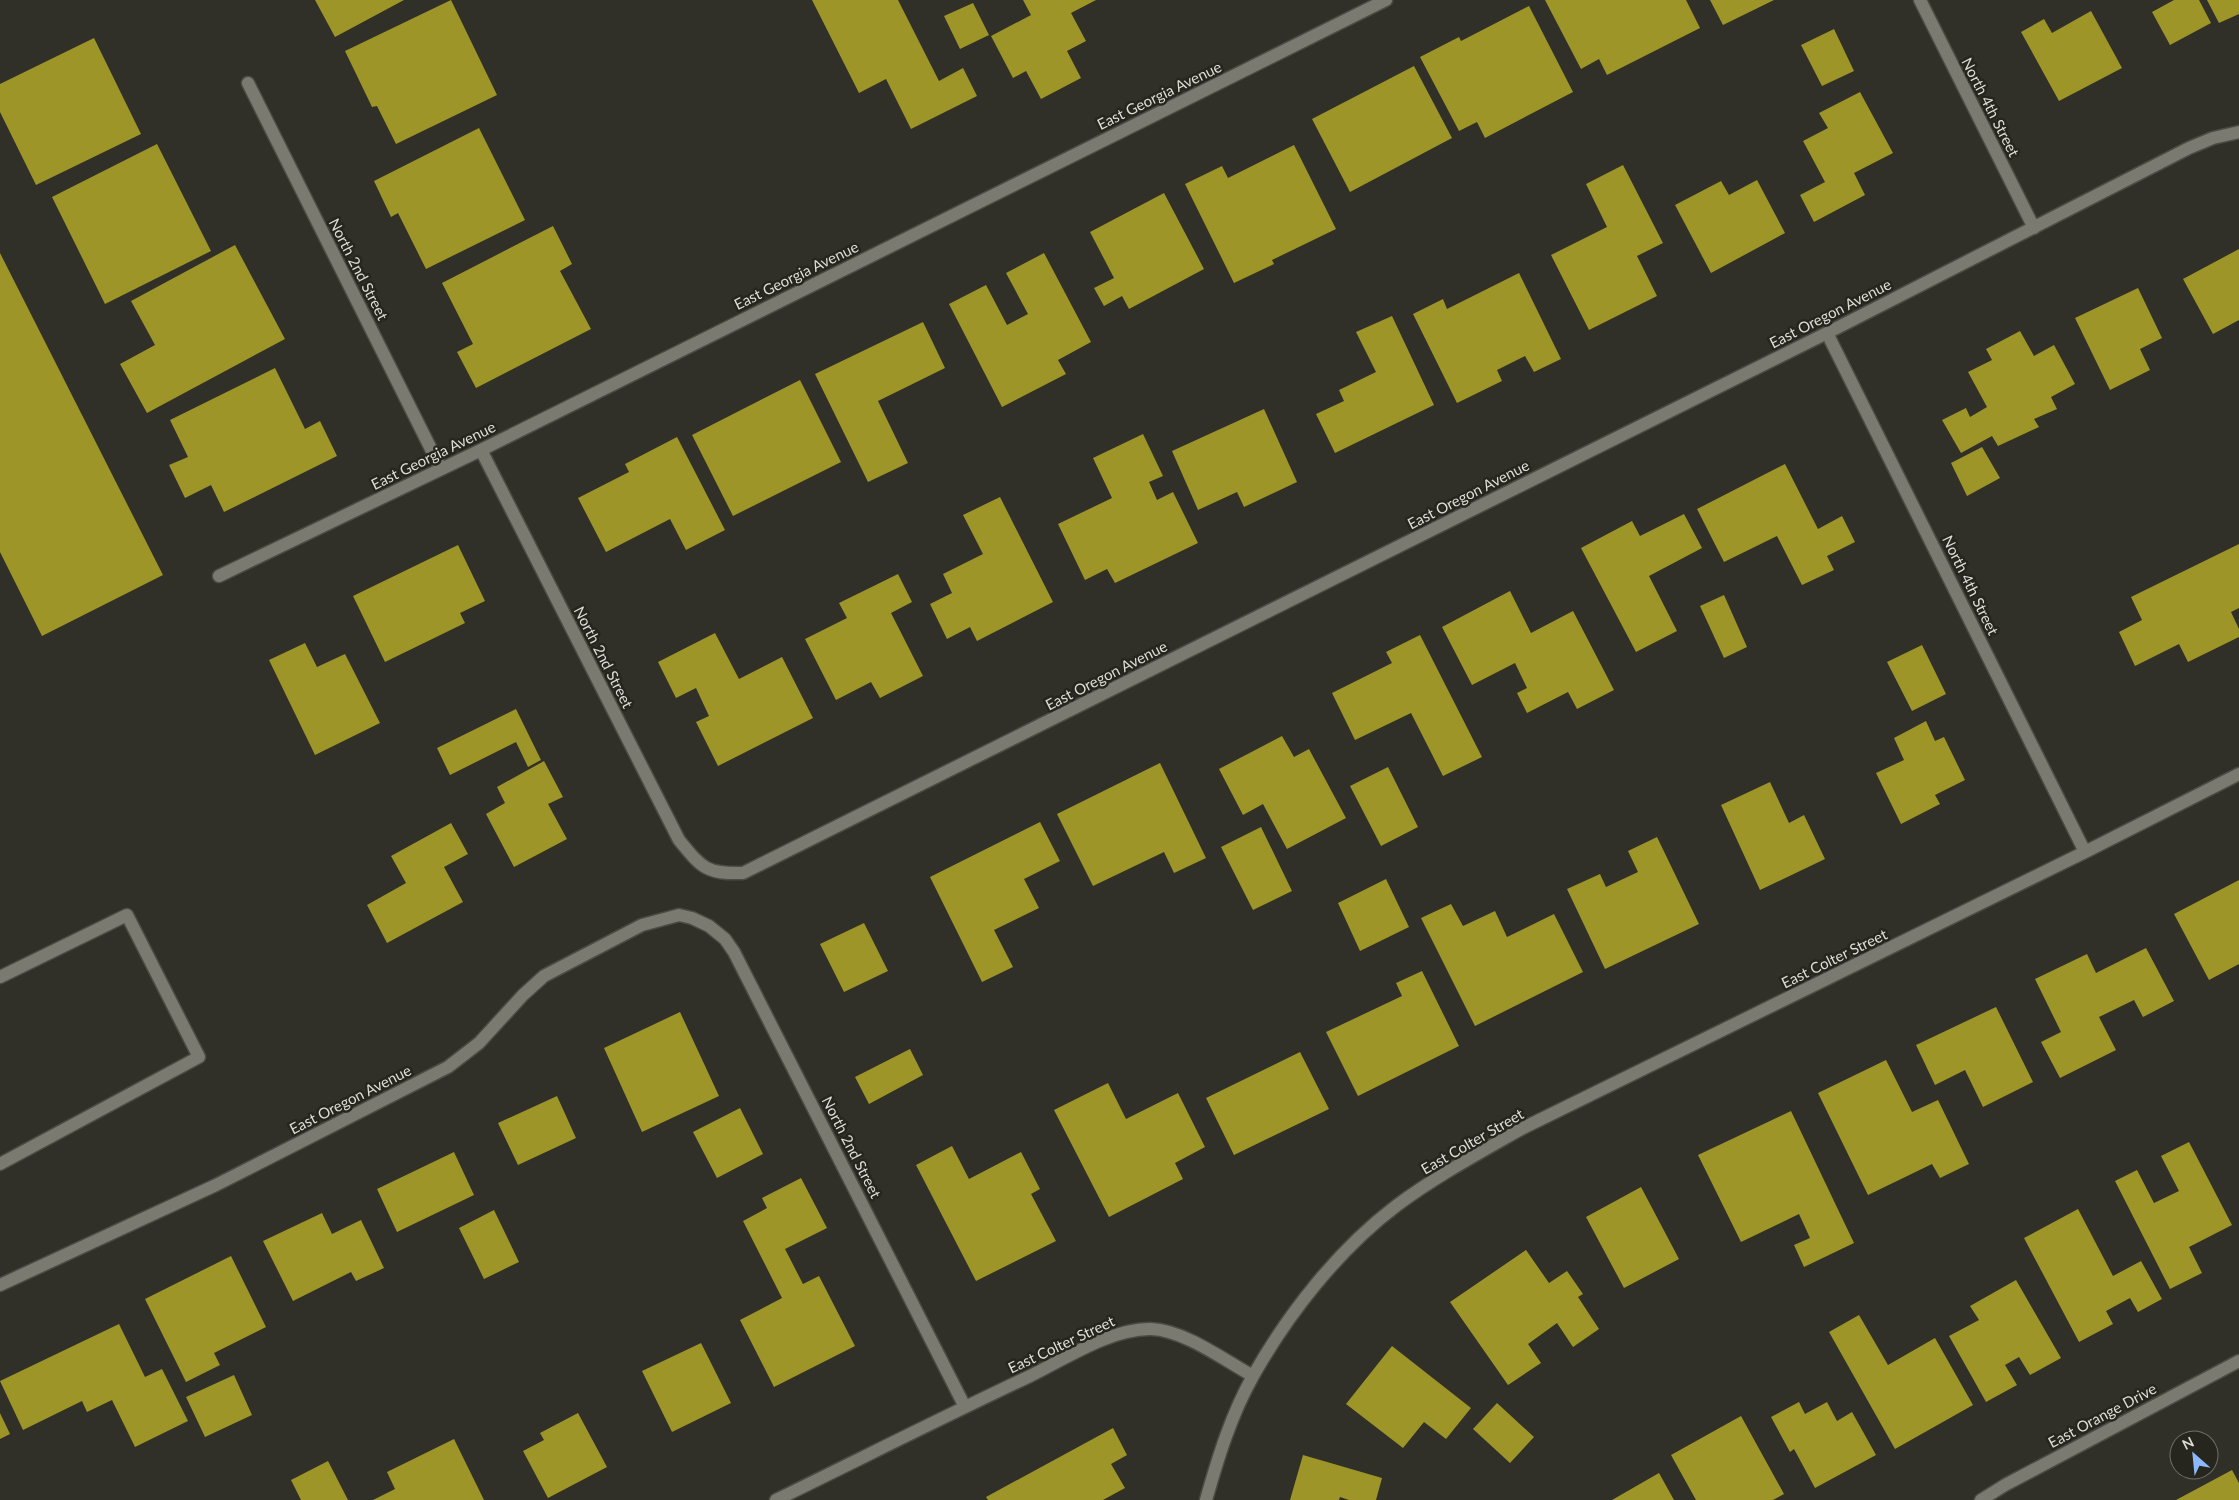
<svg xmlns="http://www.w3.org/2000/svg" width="2239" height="1500" font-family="Lato,sans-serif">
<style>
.building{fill:#9d9528}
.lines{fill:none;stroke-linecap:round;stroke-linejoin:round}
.service-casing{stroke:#4b4b45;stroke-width:15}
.minor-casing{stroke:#4b4b45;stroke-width:15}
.service{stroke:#7a7a71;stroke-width:12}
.minor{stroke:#7a7a71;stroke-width:12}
.labels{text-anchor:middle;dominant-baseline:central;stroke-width:5;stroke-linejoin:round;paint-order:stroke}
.street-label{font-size:15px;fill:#deded9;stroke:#26261f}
</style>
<rect width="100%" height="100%" fill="#303028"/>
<path class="building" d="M315 0H404L335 37Z
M451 0 497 95 396 144 377 106 372 107 345 51Z
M812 0H898L939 81 963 68 977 96 911 129 886 79 859 93Z
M1023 0H1096L1071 13 1086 41 1067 51 1081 78 1041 99 1026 71 1013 78 991 36 1031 15Z
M1545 0H1686L1700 28 1607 75 1599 59 1581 69Z
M1710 0H1774L1723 25Z
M2174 0H2199L2211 23 2170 45 2152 12Z
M2207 0H2239V14L2219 23Z
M973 3 989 35 960 49 944 16Z
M1529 6 1573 92 1485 138 1477 122 1459 131 1420 57 1459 37 1461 41Z
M2091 11 2122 68 2059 101 2021 32 2044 19 2052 33Z
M1834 29 1854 71 1822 86 1801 45Z
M94 38 141 134 36 185 0 112V84Z
M1414 66 1452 138 1350 192 1312 119Z
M1860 92 1893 153 1854 173 1865 195 1814 222 1800 195 1825 182 1803 141 1828 128 1819 113Z
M479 128 525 220 426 269 398 213 391 217 374 181Z
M157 144 211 251 105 304 52 197Z
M1294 145 1336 229 1272 260 1274 264 1234 283 1185 184 1222 166 1228 178Z
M1623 165 1663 243 1637 256 1657 296 1589 330 1551 255 1607 227 1586 184Z
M1757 180 1785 233 1711 273 1675 205 1721 181 1729 195Z
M1164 193 1204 269 1129 309 1122 296 1104 306 1094 288 1114 278 1090 232Z
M553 226 572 264 560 271 591 329 476 388 457 352 473 344 442 283Z
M235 245 285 339 147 413 120 364 155 345 131 301Z
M2239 249V320L2213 334 2183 279Z
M0 253 163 575 42 636 0 552Z
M1044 253 1091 342 1058 360 1066 374 1002 407 949 304 986 285 1007 325 1028 314 1006 273Z
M1519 273 1561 359 1534 372 1525 356 1497 370 1502 381 1457 403 1413 314 1443 299 1447 309Z
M2138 288 2162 338 2140 349 2150 370 2110 390 2075 318Z
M1392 316 1434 405 1335 453 1316 414 1344 401 1339 390 1376 372 1356 332Z
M923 322 945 368 878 401 908 463 868 482 815 374Z
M2020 331 2034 356 2054 345 2075 384 2051 397 2057 409 2034 419 2039 427 1998 446 1992 436 1961 453 1942 420 1966 408 1970 417 1987 407 1968 372 1992 360 1986 349Z
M275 368 305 429 320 421 337 456 224 512 211 485 185 498 169 465 188 457 170 420Z
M800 380 841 462 733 516 692 435Z
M1264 409 1297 482 1244 507 1237 492 1198 510 1172 451Z
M1143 434 1163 476 1149 482 1157 500 1173 492 1198 543 1115 583 1107 569 1085 580 1058 524 1112 498 1093 458Z
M677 437 725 530 686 550 670 519 606 552 578 498 629 472 625 464Z
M1982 447 2000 478 1967 496 1951 463Z
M1785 464 1818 529 1842 516 1855 542 1827 556 1834 570 1802 585 1777 536 1724 562 1697 509Z
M1000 497 1053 602 977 641 970 627 947 639 930 604 952 593 943 574 983 554 963 515Z
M1684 514 1702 548 1649 576 1677 631 1636 652 1581 548 1632 521 1640 536Z
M2239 544V608L2231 612 2239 629V637L2188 662 2179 644 2135 666 2119 632 2142 620 2131 597Z
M458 545 485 601 460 613 465 623 385 662 353 596Z
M898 574 912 602 891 613 923 676 880 698 871 682 836 700 805 639 847 618 839 603Z
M1510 591 1531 633 1573 611 1614 690 1577 709 1568 692 1527 713 1517 693 1527 688 1515 663 1472 685 1442 627Z
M1724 595 1747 647 1724 658 1700 606Z
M715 633 739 679 782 657 813 718 718 766 696 722 709 716 696 688 676 698 658 662Z
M1420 635 1482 757 1443 776 1411 713 1355 740 1332 693 1392 663 1386 652Z
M305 643 317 667 345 654 380 723 315 755 269 660Z
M1922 645 1946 694 1912 711 1887 662Z
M516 709 541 760 528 767 516 742 450 775 437 748Z
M1926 721 1935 741 1944 737 1965 780 1935 795 1940 804 1901 824 1876 773 1904 760 1894 738Z
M1282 736 1294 757 1309 749 1346 818 1287 849 1263 804 1243 815 1219 769Z
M544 761 563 797 548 804 567 839 514 867 486 814 505 803 497 787Z
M1160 763 1206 858 1174 873 1164 852 1093 886 1057 814Z
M1388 767 1418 827 1381 846 1350 786Z
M1770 782 1789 823 1804 815 1825 859 1760 890 1721 805Z
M1040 822 1060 861 1024 879 1039 908 994 930 1013 967 982 982 930 877Z
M451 823 468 854 444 867 463 902 387 943 367 905 406 883 391 856Z
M1261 827 1292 891 1253 910 1221 847Z
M1657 837 1699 924 1605 969 1567 889 1600 874 1606 887 1638 872 1628 851Z
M1386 879 1409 927 1360 951 1338 903Z
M2239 880V964L2209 980 2174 914Z
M1451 904 1463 926 1495 911 1507 937 1554 914 1583 972 1475 1026 1421 918Z
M864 923 888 971 844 992 820 944Z
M2146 948 2174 1001 2143 1017 2134 1000 2099 1017 2116 1050 2060 1078 2041 1042 2061 1032 2035 979 2087 954 2096 973Z
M1422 971 1459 1046 1358 1096 1326 1032 1402 996 1396 983Z
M1996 1007 2033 1082 1983 1107 1965 1070 1935 1085 1916 1045Z
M680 1012 719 1096 642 1132 604 1048Z
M910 1049 923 1075 869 1104 855 1077Z
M1300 1052 1329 1109 1234 1155 1206 1098Z
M1886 1060 1912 1112 1938 1100 1969 1164 1940 1178 1932 1164 1868 1195 1818 1093Z
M1108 1083 1126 1119 1178 1093 1205 1147 1175 1163 1183 1179 1109 1217 1054 1110Z
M557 1096 576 1138 518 1165 498 1123Z
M740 1108 763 1154 717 1178 693 1132Z
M1791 1111 1854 1243 1804 1267 1794 1245 1810 1238 1799 1214 1741 1242 1698 1155Z
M2189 1142 2232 1225 2189 1247 2202 1273 2170 1289 2115 1181 2137 1170 2154 1203 2179 1191 2161 1156Z
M952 1146 969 1179 1021 1152 1040 1189 1031 1194 1056 1241 976 1281 916 1165Z
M454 1152 474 1195 397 1232 377 1189Z
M801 1178 827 1228 785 1249 803 1284 819 1276 855 1346 774 1387 740 1320 782 1298 743 1221 767 1208 762 1198Z
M1641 1187 1679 1259 1624 1288 1586 1217Z
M2078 1209 2113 1276 2141 1261 2162 1299 2138 1312 2130 1298 2106 1311 2113 1324 2079 1342 2024 1238Z
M494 1210 519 1262 484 1279 459 1228Z
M322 1213 332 1234 361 1220 384 1268 356 1281 351 1272 293 1301 263 1241Z
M1526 1250 1549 1283 1567 1271 1583 1294 1578 1297 1599 1329 1573 1347 1557 1323 1528 1344 1541 1363 1508 1385 1450 1302Z
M231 1256 266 1327 214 1353 220 1365 186 1382 145 1299Z
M2016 1280 2061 1358 2030 1375 2019 1357 2005 1365 2017 1385 1986 1402 1949 1336 1979 1320 1970 1306Z
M1859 1315 1888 1365 1935 1338 1973 1405 1895 1449 1829 1332Z
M119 1324 145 1377 162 1369 188 1421 135 1447 112 1400 87 1412 82 1401 23 1430 0 1381Z
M701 1343 731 1403 672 1432 642 1371Z
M1392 1346 1471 1408 1446 1439 1424 1422 1403 1448 1346 1404Z
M234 1375 252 1415 205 1437 186 1397Z
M1799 1402 1805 1414 1827 1402 1837 1421 1852 1412 1876 1455 1815 1488 1794 1449 1790 1452 1771 1417Z
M1497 1403 1534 1437 1510 1463 1473 1429Z
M0 1413 10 1434 0 1439Z
M578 1413 607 1467 548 1498 523 1451 544 1440 540 1433Z
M1741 1416 1784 1494 1773 1500H1696L1671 1455Z
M1113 1428 1127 1455 1111 1464 1125 1488 1103 1500H988L986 1497Z
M454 1439 484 1500H373L395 1489 387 1472Z
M1303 1455 1382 1478 1376 1500H1349L1340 1497 1339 1500H1290Z
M328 1461 348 1500H301L291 1480Z
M2232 1470 2239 1483V1500H2176Z
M1659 1473 1674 1500H1612Z"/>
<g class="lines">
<defs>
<path id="service" d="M0 977 127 915 199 1057 0 1164"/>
<path id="minor" d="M1920 0 2034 228
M248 83 441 469
M1827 333 2085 852
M481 450 679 840C702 868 706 874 743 873L1827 333 2189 148 2213 138 2239 132
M219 576 481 450 1386 0
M0 1285 216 1185 448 1067 479 1043 523 995 544 976 642 925 679 915 692 918 709 926 725 939 734 952 965 1407
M776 1500C860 1459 943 1417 1028 1377 1063 1360 1111 1328 1151 1329 1184 1330 1224 1360 1253 1376
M1206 1500C1218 1458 1231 1415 1253 1376 1288 1314 1338 1250 1396 1206 1435 1177 1479 1153 1521 1129L2085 852 2239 774
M1981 1500 2005 1485 2239 1361"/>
</defs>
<use href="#service" class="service-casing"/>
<use href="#minor" class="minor-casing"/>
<use href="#service" class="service"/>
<use href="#minor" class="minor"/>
</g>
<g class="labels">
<g class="street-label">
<text transform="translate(1159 95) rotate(-26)">East Georgia Avenue</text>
<text transform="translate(1991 107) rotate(63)">North 4th Street</text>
<text transform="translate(359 269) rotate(63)">North 2nd Street</text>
<text transform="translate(796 275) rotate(-26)">East Georgia Avenue</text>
<text transform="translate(1830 313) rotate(-27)">East Oregon Avenue</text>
<text transform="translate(433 455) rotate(-26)">East Georgia Avenue</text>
<text transform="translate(1468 494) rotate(-27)">East Oregon Avenue</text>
<text transform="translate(1971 585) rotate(64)">North 4th Street</text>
<text transform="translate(604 657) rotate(63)">North 2nd Street</text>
<text transform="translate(1106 675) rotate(-27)">East Oregon Avenue</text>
<text transform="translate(1834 958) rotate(-26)">East Colter Street</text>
<text transform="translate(350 1099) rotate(-27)">East Oregon Avenue</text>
<text transform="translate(1472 1141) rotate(-30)">East Colter Street</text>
<text transform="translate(852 1147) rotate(63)">North 2nd Street</text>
<text transform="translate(1061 1344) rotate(-25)">East Colter Street</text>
<text transform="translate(2102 1415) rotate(-28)">East Orange Drive</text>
</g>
</g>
<g transform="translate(2194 1455) rotate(333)"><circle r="24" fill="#26261f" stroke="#707069"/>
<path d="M0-4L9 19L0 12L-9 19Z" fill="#8cb9fc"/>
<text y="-8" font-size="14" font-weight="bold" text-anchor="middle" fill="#deded9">N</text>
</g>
</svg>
